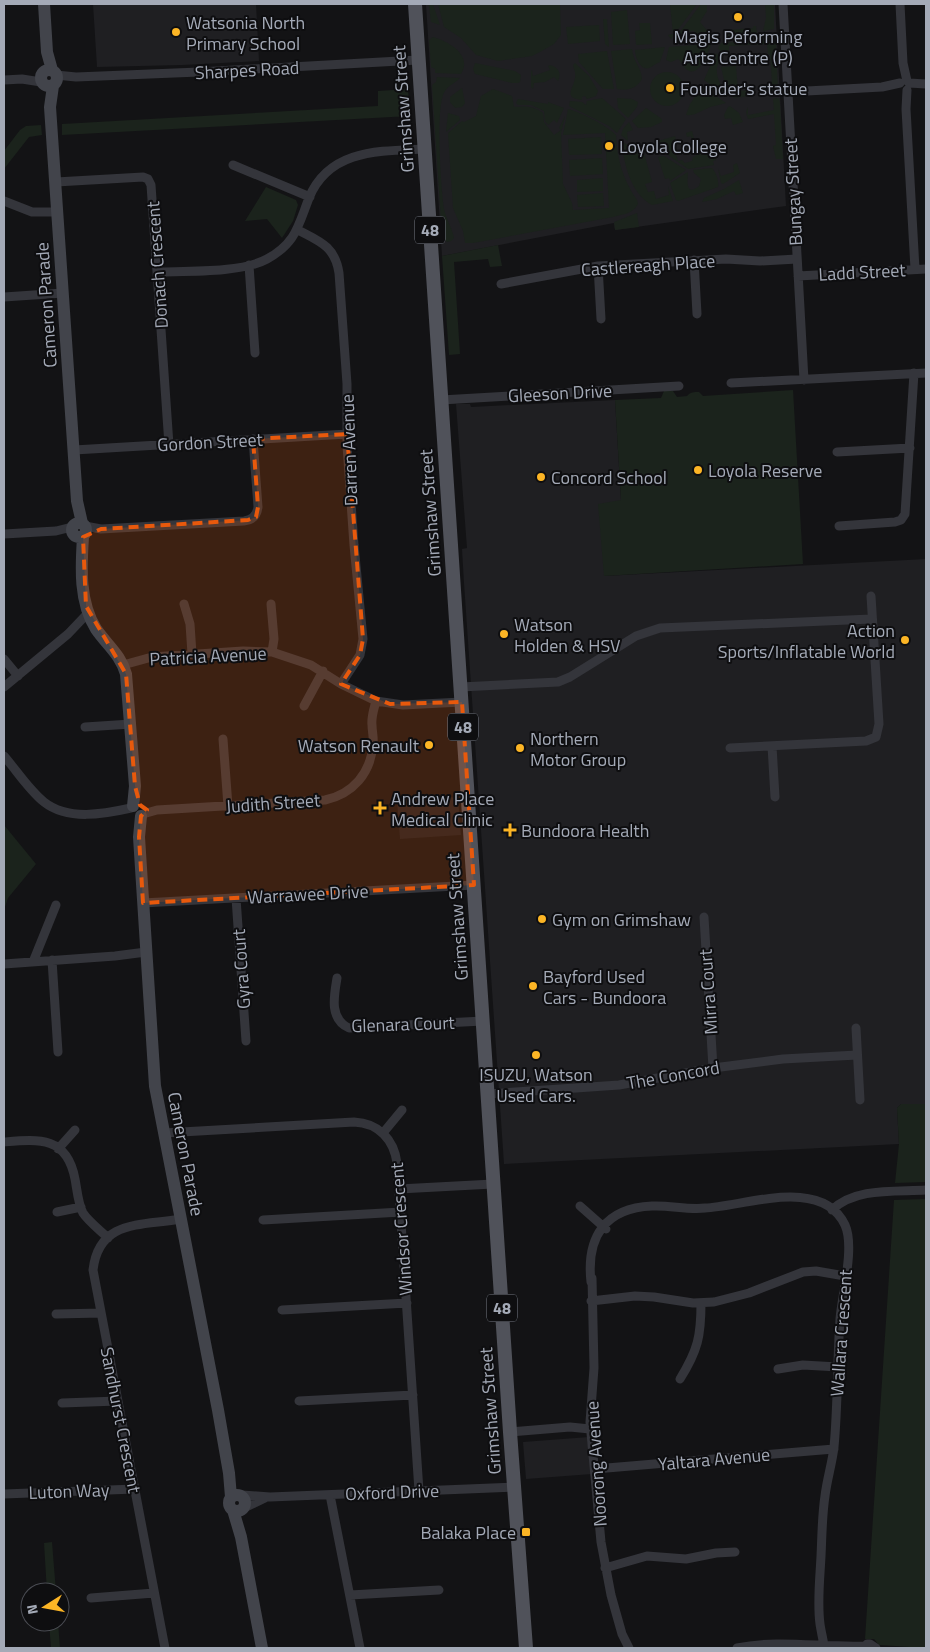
<svg xmlns="http://www.w3.org/2000/svg" width="930" height="1652" font-family="'Titillium Web',sans-serif">
<style>
.built{fill:#1f1f22}
.green{fill:#1b231c}
.lines{fill:none;stroke-linecap:round;stroke-linejoin:round}
.street{stroke:#34353b;stroke-width:9}
.secondary{stroke:#42444b;stroke-width:12}
.primary{stroke:#50525a;stroke-width:14}
.marked{fill:#e8590c;fill-opacity:0.2;stroke:#e8590c;stroke-width:4;stroke-dasharray:10 6;stroke-linejoin:round}
.poi-dot{fill:#fcb525;stroke:#0e0e10;stroke-width:2}
.labels{text-anchor:middle;dominant-baseline:central;stroke-width:4;stroke-linejoin:round;paint-order:stroke}
.shield{fill:#0e0e10;stroke:#777b85;stroke-width:1}
.shield-label{font-size:16px;font-weight:bold;fill:#a4aab7}
.poi-label{font-size:18px;fill:#a4aab7;stroke:#0e0e10;text-anchor:start}
.street-label{font-size:18px;fill:#a4aab7;stroke:#0e0e10}
</style>
<rect width="100%" height="100%" fill="#131315"/>
<path class="built" d="M93 4H256L259 61 182 65 97 67Z
M426 4H775L786 206 615 230 614 223 442 256Z
M615 400 621 500 604 576 926 559V1104H901L897 1108 899 1144 504 1164 464 583 462 549 467 548 456 404H470L471 407Z
M458 797 461 835 400 839 397 801Z
M589 1437 592 1474 526 1479 523 1442Z"/>
<path class="green" d="M426 4H433L440 25 431 22 429 6Z
M438 4H560L561 35 554 44 540 52 532 56 498 61 476 55 461 38 444 27Z
M668 4H697L671 39 668 35 673 34 670 5Z
M701 4H707V11L700 22 710 34V40L696 41 694 31 684 32 685 42 674 40Z
M765 4H774V29L763 31 766 18Z
M627 10 630 44 613 45 611 12Z
M603 19H607L609 47 605 44Z
M639 23H650L652 44 636 45 635 31 640 30Z
M599 25 600 41 568 44 566 27Z
M753 26H756L757 33 728 36 729 30 753 28Z
M433 37C448 41 473 55 461 74L435 73V69L431 67 429 40Z
M766 40 775 41 776 43 778 91H771L770 82 772 81 770 55 768 54 767 44 729 46V52L722 53 718 48 721 43Z
M710 44 711 45C707 54 698 81 685 68 682 65 682 62 678 59L671 62 666 60 669 47Z
M665 47 660 62C656 63 652 67 649 68 640 71 635 56 635 50Z
M632 49C633 61 642 69 642 79 636 89 628 91 617 89L611 51Z
M607 51 614 89H603L579 62 578 54Z
M716 53 721 59C711 72 721 84 727 97L704 80Z
M475 63 515 71 521 75 520 82 518 83H512L475 74 473 69Z
M575 63 589 76 598 91 596 96 587 99 585 96 582 97V100C562 98 574 88 575 78 576 73 574 69 573 65Z
M550 65C558 67 562 73 558 81L554 77 545 82 534 83 533 89 531 87V71L532 70 533 76 550 70 548 66Z
M736 66 738 91 750 90V96L734 98 725 84 721 67Z
M650 89a17 17 0 1 1 34 0a17 17 0 1 1-34 0Z
M437 77 460 78C455 83 448 86 445 91 435 104 441 190 444 209 446 219 452 228 454 238L451 241 447 242 442 237 432 85 436 82Z
M702 87 726 103C720 105 711 106 706 109 699 112 694 116 686 115L690 104Z
M462 88 465 103 462 107 455 108 450 102V97Z
M408 89 410 116 62 135V124L378 106V91Z
M493 89 512 96 514 107C524 106 534 106 543 113L544 122 554 135 561 130 559 128 565 116 561 133 563 184 572 203 573 210 609 208 605 133 563 135 568 109C582 113 606 125 616 135 617 159 623 180 637 200L638 204C633 214 623 214 613 217L473 243H465L463 231 453 208 448 133 462 121 464 122 476 116 481 96Z
M602 98 626 119 617 133 609 126 569 106 570 101 582 102 586 105 587 101Z
M617 98 632 99 638 102 637 107 628 118 618 108Z
M777 98H779L780 103 783 159H776L773 146 776 145 774 114 748 119 746 112 748 107V115L774 110 773 99Z
M518 99 548 104V102L564 108 557 123 554 120 548 125 545 121 544 111 531 105H518L516 103Z
M730 106 739 113 743 122 733 125 731 118 725 119 724 115 728 107Z
M646 108 662 119V122L651 127 638 128 632 121Z
M448 113 459 116 460 120 446 132Z
M629 122 633 130 627 132 628 141 621 135 623 129Z
M41 125 42 135 29 137 4 169V151L20 130 26 126Z
M692 131 697 149H705L712 145 716 160 713 161 714 165 688 169 661 150 658 141 675 136 676 140 672 141 678 161 682 160 685 163 692 161 693 157 696 156 691 136 687 137 686 133Z
M601 137 602 154 569 155 568 139Z
M621 141 629 146 635 147 638 155 644 153 652 182 645 184 648 192 654 191 656 199 669 195 668 186 673 201 652 205C629 192 625 164 621 141Z
M664 156 686 170 670 181 669 178 665 179 658 157Z
M602 158 603 174 570 176 569 160Z
M737 163 740 173 723 184 721 183 718 168 721 176 734 172 733 165Z
M712 168C716 172 719 181 718 187L678 201 676 200 670 183 688 172C688 177 684 198 699 186L701 179 694 173 693 170Z
M603 178V191L577 192V180Z
M739 180 743 193 736 195 734 191 717 199 702 202 704 198 724 189Z
M266 187 296 200 298 205 293 221 282 238 267 219 245 221Z
M603 193 604 206 578 207 577 195Z
M637 213 639 227 615 230 614 222Z
M498 245 502 266 490 267 488 259 454 262 460 354 449 355 442 256Z
M793 390 803 564 604 576 598 504 621 500 615 400 661 398 664 391H673L677 397 687 396C690 392 694 392 699 392L703 396Z
M4 825 36 864 8 898 4 910Z
M901 1104H926V1182L895 1183 899 1144 897 1108Z
M926 1199V1648L879 1645 874 1639H865L894 1200Z
M52 1542 56 1592H47L44 1543Z
M49 1622H58L60 1648H51Z"/>
<g class="lines">
<path class="street" d="M783 4 804 380
M900 4 903 63 907 81
M56 75 76 77 199 72 418 60
M4 80 22 79 41 82
M909 83 926 84
M907 90 906 109 915 269
M788 92 882 87 900 83
M233 165 310 197
M56 182 143 177 148 179 151 185 169 445
M4 201 32 212H58
M298 230C319 241 335 246 339 273L347 384V446L354 545 363 639 360 655 341 684
M694 260 697 314
M249 265 255 353
M598 266 601 319
M158 272C188 271 242 273 267 259 296 243 298 226 309 198 329 149 380 151 424 149
M798 276 926 269
M501 284 598 266 726 259 760 261 797 259
M4 297 63 293
M731 383 926 373
M441 400 679 386
M74 450 347 434
M837 452 910 448
M85 526 101 529 244 521C252 520 257 516 258 507L253 439
M839 526 895 522 901 520 905 514 914 373
M4 534 56 531 72 527
M184 604 190 624 192 654
M271 604 274 639 272 652
M4 659 18 676
M123 665 152 657 243 651 272 652 311 665 341 684 376 701 403 705 462 702
M4 687 68 634 88 613
M461 687 558 682 570 677 636 636 660 628 871 619
M304 706 323 671
M85 727 131 724
M223 739 228 806
M772 746 775 797
M730 748 866 741 876 737 879 724 871 596
M4 756C17 771 29 790 44 802 68 821 104 814 131 808
M143 814 157 810 325 800C353 794 371 773 373 744 374 738 372 731 372 725 371 717 374 709 376 701
M236 898 246 1041
M143 903 474 885
M704 917 713 1068
M52 960 58 1052
M33 962 56 905
M4 964 115 956 146 952
M337 978C334 996 329 1019 349 1028L483 1021
M856 1028 860 1100
M488 1094 619 1085 713 1068 783 1059 857 1055
M164 1133 354 1122C379 1123 394 1140 397 1163L419 1491
M383 1133 402 1110
M4 1142C39 1139 67 1136 75 1179 77 1189 78 1204 83 1213 89 1222 100 1230 108 1238
M58 1149 75 1130
M399 1189 493 1184
M580 1206 606 1229
M832 1210C855 1187 897 1192 926 1190
M57 1212 81 1207
M263 1220 401 1212
M592 1278 594 1368 590 1422 601 1542 611 1595 622 1634 629 1648
M591 1282C586 1237 605 1208 652 1206 670 1205 687 1210 705 1208 745 1206 822 1176 845 1225 855 1247 842 1294 840 1319 837 1362 838 1405 834 1447 832 1464 827 1479 825 1496 822 1515 822 1536 821 1556 820 1578 817 1602 820 1624 821 1631 823 1639 824 1646
M591 1301 635 1296 654 1297 693 1303 714 1302 749 1293 803 1272 816 1271 845 1276
M282 1310 407 1303
M56 1314 101 1313
M778 1369 803 1365 838 1367
M680 1379C698 1350 701 1336 701 1303
M299 1401 413 1395
M62 1403 118 1401
M510 1432 570 1427 590 1429
M595 1469 834 1449
M4 1494 135 1489
M242 1495 270 1497 514 1487
M330 1495 360 1648
M244 1508 265 1498
M605 1568 647 1556 686 1559 716 1553 735 1552
M350 1595 439 1590
M91 1598 154 1593
M165 1648 93 1270C99 1219 142 1226 180 1219
M737 1648C779 1639 823 1648 865 1646
M864 1648 867 1644H870L876 1648"/>
<path class="secondary" d="M44 4 47 52 52 70
M41 78a8 8 0 1 1 16 0a8 8 0 1 1-16 0Z
M53 86 50 107 77 501 82 523
M72 530a7 7 0 1 1 14 0a7 7 0 1 1-14 0Z
M83 537C81 567 79 602 96 629 107 645 121 655 126 674L135 786 133 806
M141 816 139 837 155 1086 218 1410 229 1473 231 1497
M229 1503a8 8 0 1 1 16 0a8 8 0 1 1-16 0Z
M233 1510 241 1537 262 1648"/>
<path class="primary" d="M415 4 510 1432 526 1648"/>
</g>
<path class="marked" d="M347 434 363 639 360 655 341 684 390 704 462 702 474 885 143 903 139 837 141 816 147 810 140 805 135 786 126 674 86 606 83 537 101 529 248 520 256 517 258 507 253 439Z"/>
<g class="poi-dot">
<circle cx="738" cy="17" r="5"/>
<circle cx="176" cy="32" r="5"/>
<circle cx="670" cy="88" r="5"/>
<circle cx="609" cy="146" r="5"/>
<circle cx="698" cy="470" r="5"/>
<circle cx="541" cy="477" r="5"/>
<circle cx="504" cy="634" r="5"/>
<circle cx="905" cy="640" r="5"/>
<circle cx="429" cy="745" r="5"/>
<circle cx="520" cy="748" r="5"/>
<path d="M377.5 800.5h5v5h5v5h-5v5h-5v-5h-5v-5h5z"/>
<path d="M507.5 822.5h5v5h5v5h-5v5h-5v-5h-5v-5h5z"/>
<circle cx="542" cy="919" r="5"/>
<circle cx="533" cy="986" r="5"/>
<circle cx="536" cy="1055" r="5"/>
<rect x="521" y="1527" width="10" height="10" rx="2.5"/>
</g>
<g class="labels">
<g class="shield">
<rect x="415" y="216.5" width="30" height="27" rx="4"/>
<rect x="448" y="713.5" width="30" height="27" rx="4"/>
<rect x="487" y="1294.5" width="30" height="27" rx="4"/>
</g>
<g class="shield-label">
<text x="430" y="230">48</text>
<text x="463" y="727">48</text>
<text x="502" y="1308">48</text>
</g>
<g class="poi-label">
<text x="186" y="22">Watsonia North<tspan x="186" dy="21">Primary School</tspan></text>
<text x="738" y="36" text-anchor="middle">Magis Peforming<tspan x="738" dy="21">Arts Centre (P)</tspan></text>
<text x="680" y="88">Founder's statue</text>
<text x="619" y="146">Loyola College</text>
<text x="708" y="470">Loyola Reserve</text>
<text x="551" y="477">Concord School</text>
<text x="514" y="624">Watson<tspan x="514" dy="21">Holden &amp; HSV</tspan></text>
<text x="895" y="630" text-anchor="end">Action<tspan x="895" dy="21">Sports/Inflatable World</tspan></text>
<text x="530" y="738">Northern<tspan x="530" dy="21">Motor Group</tspan></text>
<text x="419" y="745" text-anchor="end">Watson Renault</text>
<text x="391" y="798">Andrew Place<tspan x="391" dy="21">Medical Clinic</tspan></text>
<text x="521" y="830">Bundoora Health</text>
<text x="552" y="919">Gym on Grimshaw</text>
<text x="543" y="976">Bayford Used<tspan x="543" dy="21">Cars - Bundoora</tspan></text>
<text x="536" y="1074" text-anchor="middle">ISUZU, Watson<tspan x="536" dy="21">Used Cars.</tspan></text>
<text x="516" y="1532" text-anchor="end">Balaka Place</text>
</g>
<g class="street-label">
<text transform="translate(247 70) rotate(-3)">Sharpes Road</text>
<text transform="translate(403 109) rotate(-94)">Grimshaw Street</text>
<text transform="translate(793 192) rotate(-93)">Bungay Street</text>
<text transform="translate(157 265) rotate(-94)">Donach Crescent</text>
<text transform="translate(648 265) rotate(-4)">Castlereagh Place</text>
<text transform="translate(862 272) rotate(-3)">Ladd Street</text>
<text transform="translate(46 305) rotate(-94)">Cameron Parade</text>
<text transform="translate(560 393) rotate(-3)">Gleeson Drive</text>
<text transform="translate(210 442) rotate(-3)">Gordon Street</text>
<text transform="translate(349 450) rotate(-92)">Darren Avenue</text>
<text transform="translate(430 513) rotate(-94)">Grimshaw Street</text>
<text transform="translate(208 656) rotate(-3)">Patricia Avenue</text>
<text transform="translate(273 803) rotate(-4)">Judith Street</text>
<text transform="translate(308 894) rotate(-3)">Warrawee Drive</text>
<text transform="translate(457 917) rotate(-94)">Grimshaw Street</text>
<text transform="translate(241 969) rotate(-94)">Gyra Court</text>
<text transform="translate(708 992) rotate(-94)">Mirra Court</text>
<text transform="translate(403 1024) rotate(-2)">Glenara Court</text>
<text transform="translate(673 1075) rotate(-10)">The Concord</text>
<text transform="translate(186 1154) rotate(79)">Cameron Parade</text>
<text transform="translate(401 1229) rotate(-94)">Windsor Crescent</text>
<text transform="translate(841 1333) rotate(-86)">Wallara Crescent</text>
<text transform="translate(490 1411) rotate(-94)">Grimshaw Street</text>
<text transform="translate(121 1420) rotate(79)">Sandhurst Crescent</text>
<text transform="translate(714 1459) rotate(-5)">Yaltara Avenue</text>
<text transform="translate(596 1464) rotate(-94)">Noorong Avenue</text>
<text transform="translate(69 1491) rotate(-2)">Luton Way</text>
<text transform="translate(392 1492) rotate(-2)">Oxford Drive</text>
</g>
</g>
<rect width="930" height="1652" fill="none" stroke="#a4aab7" stroke-width="10"/>
<g transform="translate(45 1607) rotate(259)"><circle r="24" fill="#0e0e10" stroke="#4a4c53"/>
<path d="M0-4L9 19L0 12L-9 19Z" fill="#fcb525"/>
<text y="-8" font-size="14" font-weight="bold" text-anchor="middle" fill="#a4aab7">N</text>
</g>
</svg>
